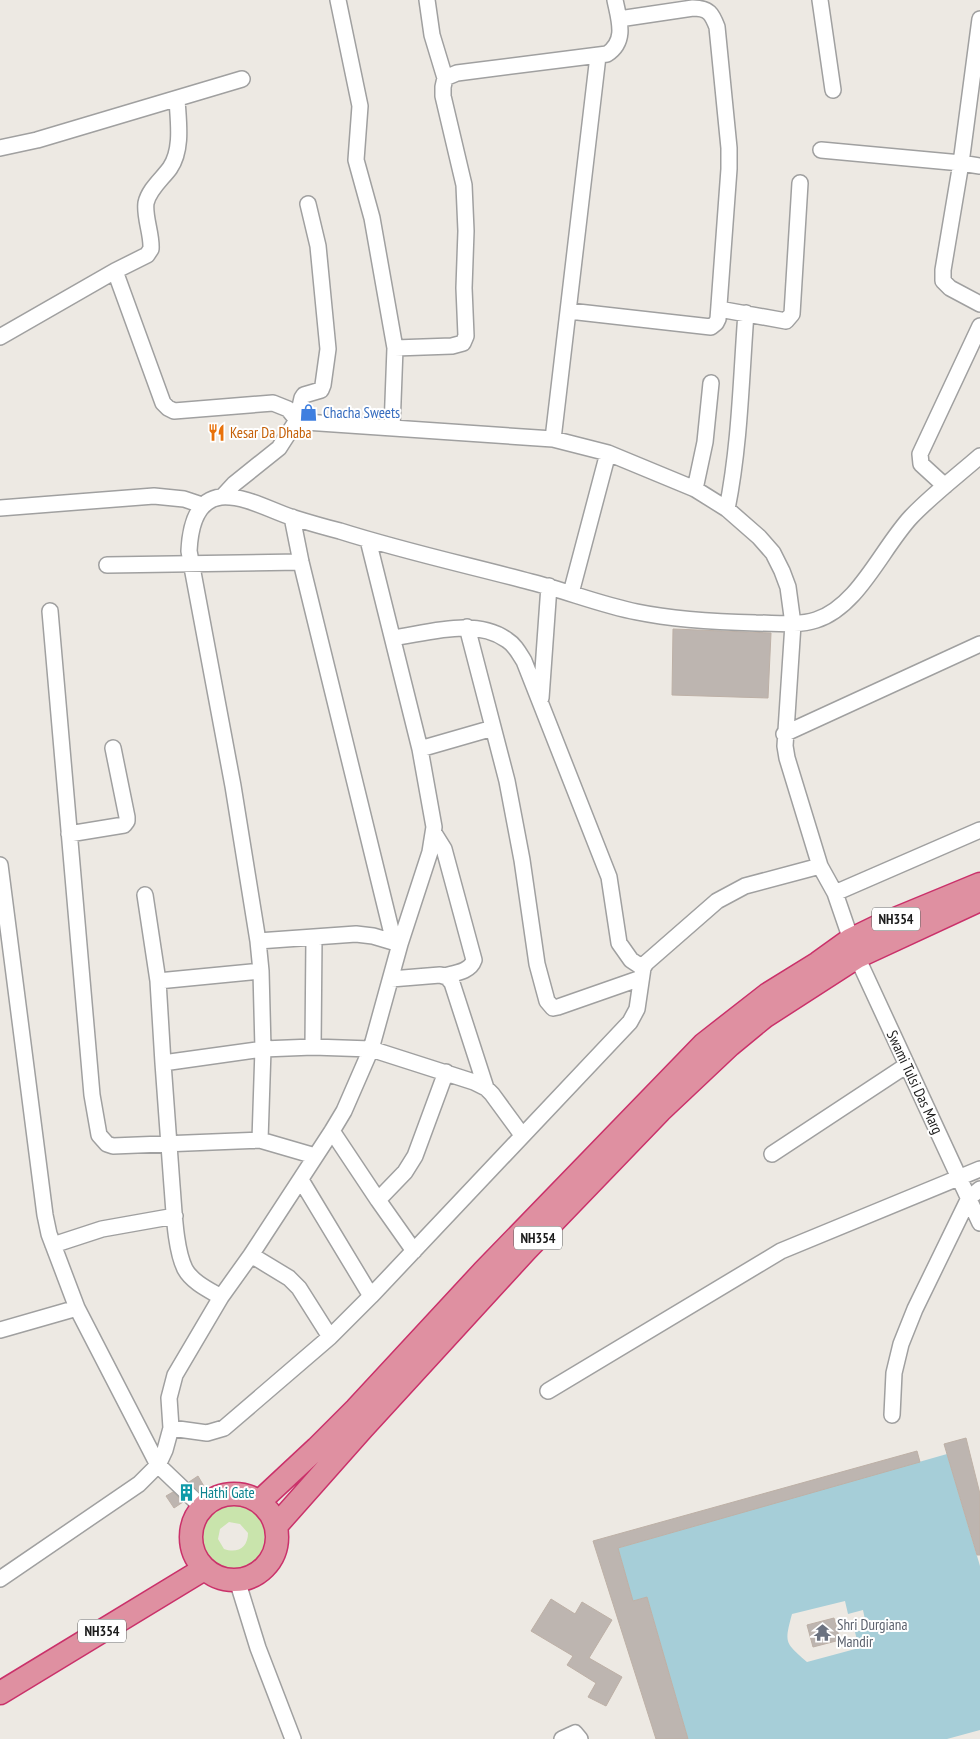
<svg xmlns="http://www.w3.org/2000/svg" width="980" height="1739" font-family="'PT Sans Narrow',sans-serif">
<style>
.grass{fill:#c9e4ac;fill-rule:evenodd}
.water{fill:#a6ced8;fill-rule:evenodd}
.building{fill:#bdb5b0;stroke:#bdb0a6}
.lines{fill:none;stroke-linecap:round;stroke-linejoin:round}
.minor-casing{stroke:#a0a0a0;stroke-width:18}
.highway-casing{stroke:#ca316a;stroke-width:25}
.minor{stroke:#fff;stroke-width:15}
.highway{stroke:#df90a1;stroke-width:22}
.labels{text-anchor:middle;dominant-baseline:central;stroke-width:4;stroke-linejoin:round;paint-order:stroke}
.shield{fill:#fff;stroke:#606060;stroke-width:1}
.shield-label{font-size:14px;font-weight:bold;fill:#1c1c1c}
.shop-label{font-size:15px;fill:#366cbe;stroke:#fff;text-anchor:start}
.food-label{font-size:15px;fill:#c56008;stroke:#fff;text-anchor:start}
.street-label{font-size:15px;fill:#1c1c1c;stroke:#fff}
.culture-label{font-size:15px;fill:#0d838f;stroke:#fff;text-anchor:start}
.worship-label{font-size:15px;fill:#5b616d;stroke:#fff;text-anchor:start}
</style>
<rect width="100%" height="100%" fill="#ede9e3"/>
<path class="grass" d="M232 1504C277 1507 274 1569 232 1568 193 1567 188 1511 232 1504ZM229 1522 240 1524 248 1533C248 1547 238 1554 224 1549L218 1539 220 1529Z"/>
<path class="water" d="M947 1454 980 1566V1730L947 1739H688L647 1597 633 1601 618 1548ZM845 1601 848 1614 863 1610 867 1629 855 1632 859 1648 807 1662C785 1642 784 1644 792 1614Z"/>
<path class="building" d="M673 629 771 633 768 698 672 695Z
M966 1438 980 1494V1555H977L944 1444Z
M917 1451 920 1462 618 1548 633 1601 647 1597 688 1739H656L593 1541Z
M198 1476 205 1488 199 1491 189 1482Z
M173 1492 183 1502 174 1508 166 1496Z
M551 1599 575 1614 582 1602 612 1620 589 1658 622 1677 606 1706 588 1697 596 1683 567 1665 573 1656 531 1631Z
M834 1618 840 1640 813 1647 807 1625Z"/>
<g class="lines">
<defs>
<path id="minor" d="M338 0 360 106 356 160 372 218 395 348
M427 0 432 35 445 78
M820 0 833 90
M980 19 961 163 943 270V281L950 288 980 304
M0 148 37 140 242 79
M821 150 961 163 980 166
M115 271 147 255 151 249C152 234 144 217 146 203 149 189 163 178 170 168 183 149 178 120 177 99
M719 309 786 321 792 314 800 183
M569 311 711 327 716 323 718 319 729 169V148L717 27C712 14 709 8 693 8L619 19
M0 337 115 271 163 403 168 408 174 411 273 403 288 409 297 420 305 422 553 439 608 453 695 489 727 509 759 537 773 553 782 571 788 587 793 624 785 746 787 758 820 866 835 893
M392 428 395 348 452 346 463 343 466 336 464 288 466 231 464 185 443 96V87L445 78 457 73 607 54C627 41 619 20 615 0
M553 439C569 311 582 184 598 56
M945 486 921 464 920 454 980 326
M695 489 705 442 711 383
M222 497 234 484 279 448 297 420 302 398 304 395 321 390 323 385 328 349 318 246 308 204
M0 508 154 496 184 499 202 505
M727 509C740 444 741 379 746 313
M292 517 301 562 394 942
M107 565 301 562
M571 593 608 453
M50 611 92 1095 99 1135 107 1144 113 1146 260 1140 315 1156
M467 627 507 781 522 860 537 964 547 1001 553 1008 558 1007 641 978
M393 638C428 633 476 617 507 640 515 645 519 653 524 661L609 877 619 943 631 960 643 968
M541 698 549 586
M784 734 980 644
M420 749 493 728
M980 830 835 893 857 957 980 1223
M434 833 444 849 474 960C470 972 455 973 444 976
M69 834 124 825 127 821V817L113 748
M0 865 45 1215 49 1234 77 1308 158 1465 202 1507
M145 895 158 981 163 1063
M258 941 356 934 373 936 400 944
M391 979 440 975 447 977 452 983 486 1088
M158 981 261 971
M313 1047 314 938
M332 1131 378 1200 414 1251
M260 1140 263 1049 261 971 258 941 233 786 189 551C190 530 195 500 221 497 244 495 270 510 291 517 307 522 324 527 340 531 403 551 467 565 531 582 567 591 601 605 637 612 676 620 717 622 756 623 776 623 797 626 816 620 858 607 882 548 911 517 932 495 957 476 980 456
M772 1154 907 1065
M301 1180 371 1296
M378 1200 405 1172 415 1156 446 1072
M53 1245 102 1229 175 1216
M251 1255 289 1278 299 1288 330 1337
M221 1297C209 1290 192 1282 185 1269 175 1249 174 1209 172 1186 169 1145 166 1104 163 1063L263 1049 313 1047 371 1049 474 1082 486 1088 492 1094 522 1135
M0 1330 77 1308
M548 1391 781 1251 980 1169
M892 1415 894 1373 901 1344 915 1309 969 1198 980 1189
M171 1428 207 1433 224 1428 330 1337 371 1296 630 1022 637 1009 643 968 646 963 717 901 745 886 820 866
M0 1579 139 1484 158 1465 165 1450 171 1428 169 1398 175 1375 221 1297 251 1255 332 1131 344 1111 371 1049 400 944 430 852 434 827 420 749 368 540
M237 1580 258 1648 293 1739
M562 1739 575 1733 580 1739"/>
<path id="highway" d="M191 1537a43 43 0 1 1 86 0a43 43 0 1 1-86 0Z
M259 1502 317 1448 356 1409 483 1272 704 1044 768 994 818 963 850 940 883 924 980 884
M276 1526 362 1429 527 1249 660 1111 730 1045 764 1017 857 957 980 900
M0 1693 204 1569"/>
</defs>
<use href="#minor" class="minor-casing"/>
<use href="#highway" class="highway-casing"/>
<use href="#minor" class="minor"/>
<use href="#highway" class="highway"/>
</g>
<defs>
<symbol id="shop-bare" viewBox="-9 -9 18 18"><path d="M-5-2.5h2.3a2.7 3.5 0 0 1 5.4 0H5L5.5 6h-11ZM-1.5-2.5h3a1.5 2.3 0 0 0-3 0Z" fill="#3f7fe0" stroke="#fff" stroke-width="2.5" paint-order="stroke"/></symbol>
<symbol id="restaurant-bare" viewBox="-9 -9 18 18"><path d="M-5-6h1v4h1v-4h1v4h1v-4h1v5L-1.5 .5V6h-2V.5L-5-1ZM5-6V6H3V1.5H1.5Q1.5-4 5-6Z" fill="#e8710a" stroke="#fff" stroke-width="2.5" paint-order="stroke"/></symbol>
<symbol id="building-bare" viewBox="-9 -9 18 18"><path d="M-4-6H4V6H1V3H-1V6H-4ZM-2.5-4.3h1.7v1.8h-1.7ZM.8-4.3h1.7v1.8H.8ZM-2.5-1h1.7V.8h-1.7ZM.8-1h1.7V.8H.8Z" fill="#0f9aa8" stroke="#fff" stroke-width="2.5" paint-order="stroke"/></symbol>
<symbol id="temple-bare" viewBox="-9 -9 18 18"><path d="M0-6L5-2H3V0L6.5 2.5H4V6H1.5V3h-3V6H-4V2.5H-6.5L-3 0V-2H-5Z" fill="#6b7280" stroke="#fff" stroke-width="2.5" paint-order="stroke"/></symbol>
</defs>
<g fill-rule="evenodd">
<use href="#shop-bare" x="296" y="400" width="25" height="25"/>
<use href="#restaurant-bare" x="204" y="420" width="25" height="25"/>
<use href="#building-bare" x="174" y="1480" width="25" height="25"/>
<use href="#temple-bare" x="810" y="1620" width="25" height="25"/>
</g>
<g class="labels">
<g class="shield">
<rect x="872" y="907.5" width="48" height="23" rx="4"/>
<rect x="514" y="1226.5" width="48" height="23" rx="4"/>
<rect x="78" y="1619.5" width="48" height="23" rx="4"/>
</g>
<g class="shield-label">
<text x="896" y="919">NH354</text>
<text x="538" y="1238">NH354</text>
<text x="102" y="1631">NH354</text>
</g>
<g class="shop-label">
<text x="323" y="412">Chacha Sweets</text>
</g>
<g class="food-label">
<text x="230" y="432">Kesar Da Dhaba</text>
</g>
<g class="street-label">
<text transform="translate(915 1082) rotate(65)">Swami Tulsi Das Marg</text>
</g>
<g class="culture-label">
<text x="200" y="1492">Hathi Gate</text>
</g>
<g class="worship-label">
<text x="837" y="1624">Shri Durgiana<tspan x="837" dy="17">Mandir</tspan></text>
</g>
</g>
</svg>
